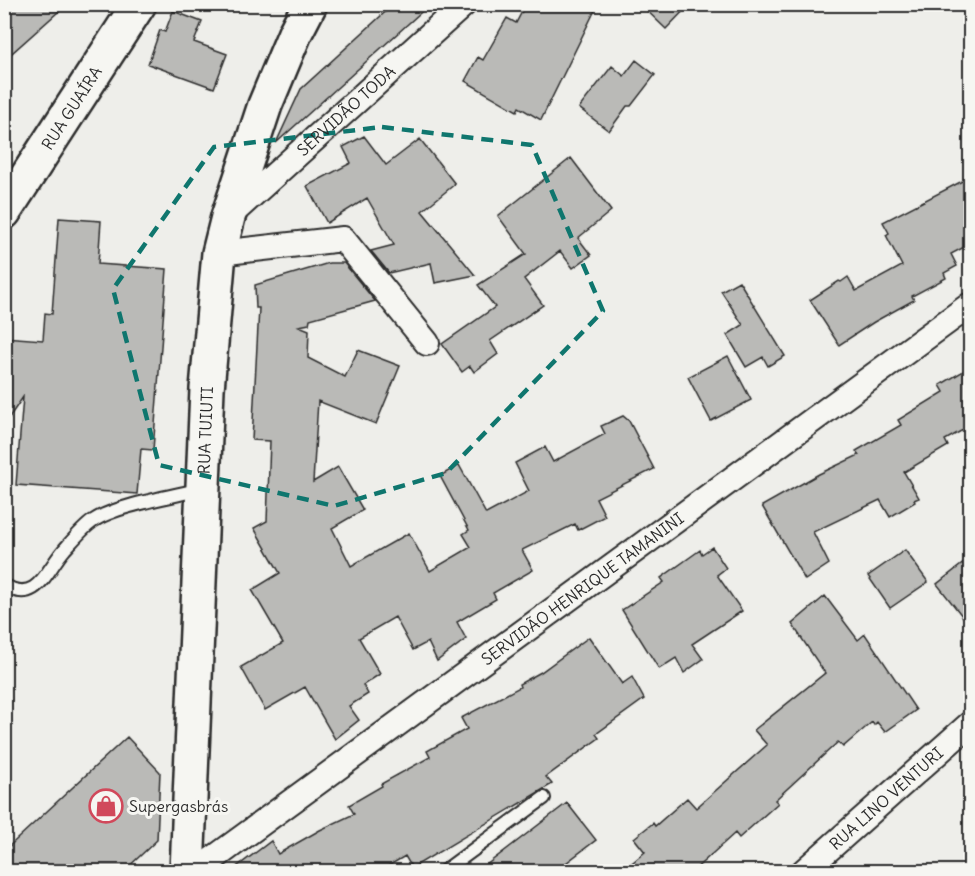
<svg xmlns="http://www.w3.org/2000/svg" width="975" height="876" font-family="Delius,sans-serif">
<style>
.building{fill:#babab7;stroke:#2b2b2b;stroke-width:1.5}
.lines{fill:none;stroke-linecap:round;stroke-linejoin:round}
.lane-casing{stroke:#2b2b2b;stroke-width:16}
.street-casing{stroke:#2b2b2b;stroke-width:28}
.primary-casing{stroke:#2b2b2b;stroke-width:38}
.lane{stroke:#f6f6f2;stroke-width:12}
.street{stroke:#f6f6f2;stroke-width:24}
.primary{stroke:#f6f6f2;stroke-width:33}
.marked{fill:none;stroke:#0f766e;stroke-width:4.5;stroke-dasharray:12 8;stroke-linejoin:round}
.labels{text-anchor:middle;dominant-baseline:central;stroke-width:6;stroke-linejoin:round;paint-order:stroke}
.street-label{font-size:16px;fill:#2b2b2b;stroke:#f6f6f2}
.poi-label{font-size:16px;fill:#2b2b2b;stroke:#f6f6f2;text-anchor:start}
</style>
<rect width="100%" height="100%" fill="#eeeeea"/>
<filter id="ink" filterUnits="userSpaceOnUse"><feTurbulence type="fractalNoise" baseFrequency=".0167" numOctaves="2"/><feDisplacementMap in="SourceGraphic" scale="12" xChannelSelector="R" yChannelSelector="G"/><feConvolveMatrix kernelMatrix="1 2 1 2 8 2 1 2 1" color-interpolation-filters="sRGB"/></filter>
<g filter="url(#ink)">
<path class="building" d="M4 4H67L4 60Z
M394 4H430L276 143 301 89Z
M526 4H598L541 120 519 107 517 111 465 81 478 57 483 60 507 18 516 23Z
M640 4H690L666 29Z
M173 11 202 22 194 42 227 54 214 88 148 64 160 30 165 32Z
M636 60 655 75 631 106H627L609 131 579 108 612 66 624 76Z
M364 136 386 165 420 139 455 184 422 211 475 275 435 283 431 263 389 273 371 251 394 245 367 198 327 223 307 186 351 163 343 147Z
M571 158 611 211 578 238 591 255 573 268 560 251 524 279 543 305 490 341 498 354 474 372 470 366 462 372 442 344 495 307 478 285 526 254 498 216Z
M970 177V244L951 254 957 266 944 273 946 278 912 296 914 300 874 322 839 345 810 300 839 281 841 282 848 277 856 291 902 266 886 235 889 233 883 222Z
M59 218 101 221 98 264 167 269 153 450 141 449 137 494 16 485 23 397 4 425V337L43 340 45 313 52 314Z
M329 263H344L375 301 310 319 309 324 299 326 309 330 308 358 345 377 358 350 400 366 376 424 318 401 313 482 338 467 363 510 332 528 351 566 409 533 430 571 471 547 463 534 469 530 440 476 459 465 486 514 529 491 515 463 545 447 553 462 605 434 601 426 623 416 629 421 654 469 596 498 605 516 578 530 575 524 522 550 533 570 493 593 496 599 457 622 466 639 437 661 428 642 413 650 395 617 359 638 380 674 363 685 368 694 349 706 359 720 335 739 305 687 265 710 241 667 283 643 252 590 280 573 254 528 267 521 270 441 252 440 259 308H256L255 285Z
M739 281 785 356 768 366 763 357 746 367 727 335 743 325 721 291Z
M728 356 751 400 711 421 688 377Z
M970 367V426L945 440 948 446 904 472 919 498 914 500 915 502 890 517 880 500 813 532 829 564 805 580 762 506 819 474 859 455 856 451 901 425 898 420 944 392 940 385Z
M712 547 726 568 717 575 742 611 692 644 703 659 684 673 676 658 659 669 622 610 664 582 661 578 700 550 702 554Z
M905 550 928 582 890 608 868 576Z
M970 558V626L937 584Z
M825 596 858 640 865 634 916 710 885 732 877 722 874 725 872 722 843 747 838 742 775 800 778 803 739 838 735 833 692 872H621L645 852 634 838 653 823 655 826 687 798 696 808 767 745 754 730 825 673 792 624Z
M589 637 622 684 632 677 644 699 596 734 599 738 546 777 552 784 412 868 405 856 378 872H230L271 841 278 854 320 830 354 814 349 805 382 786 381 784 430 757 427 751 467 729 461 718 520 687 519 684 541 672Z
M127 737 160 772 157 840 123 872H4V851Z
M567 803 596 840 554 872H477Z"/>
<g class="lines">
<defs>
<path id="lane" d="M4 585C37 606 47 569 64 550 72 541 83 528 93 521 114 506 174 496 201 489
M443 872 544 798"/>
<g id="street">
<path id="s1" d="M228 217 464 4"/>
<path d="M219 253 343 239 427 343"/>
<path id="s2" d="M195 872 970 305"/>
<path id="s3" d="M803 872 970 724"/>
</g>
<g id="primary">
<path id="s4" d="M4 212 139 4"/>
<path id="s5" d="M187 872 207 389 219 253 228 217 265 105 295 33 310 4"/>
</g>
</defs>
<use href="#lane" class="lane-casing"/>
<use href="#street" class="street-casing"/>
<use href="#primary" class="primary-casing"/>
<use href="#lane" class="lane"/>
<use href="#street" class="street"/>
<use href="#primary" class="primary"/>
</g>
</g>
<path class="marked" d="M382 127 532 145 603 311 446 473 334 506 159 465 113 289 214 147Z"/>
<defs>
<symbol id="shop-ring" viewBox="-11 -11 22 22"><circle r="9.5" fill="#f6f6f2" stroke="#d1495b" stroke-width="1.5"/><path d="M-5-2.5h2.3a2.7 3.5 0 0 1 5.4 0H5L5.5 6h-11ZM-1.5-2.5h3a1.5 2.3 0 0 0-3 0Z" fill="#d1495b"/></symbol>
</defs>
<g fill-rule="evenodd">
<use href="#shop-ring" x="87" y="787" width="38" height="38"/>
</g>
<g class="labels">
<g class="street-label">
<text stroke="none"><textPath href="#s4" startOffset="124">RUA GUAÍRA</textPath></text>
<text stroke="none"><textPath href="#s1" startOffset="159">SERVIDÃO TODA</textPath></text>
<text stroke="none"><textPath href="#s5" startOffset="442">RUA TUIUTI</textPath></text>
<text stroke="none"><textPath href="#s2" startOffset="480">SERVIDÃO HENRIQUE TAMANINI</textPath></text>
<text stroke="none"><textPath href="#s3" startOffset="111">RUA LINO VENTURI</textPath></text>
</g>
<g class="poi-label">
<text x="129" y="806">Supergasbrás</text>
</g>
</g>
<rect width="975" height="876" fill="none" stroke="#f6f6f2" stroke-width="24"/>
<rect x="12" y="12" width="951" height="852" fill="none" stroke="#2b2b2b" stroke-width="2" filter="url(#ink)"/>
</svg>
